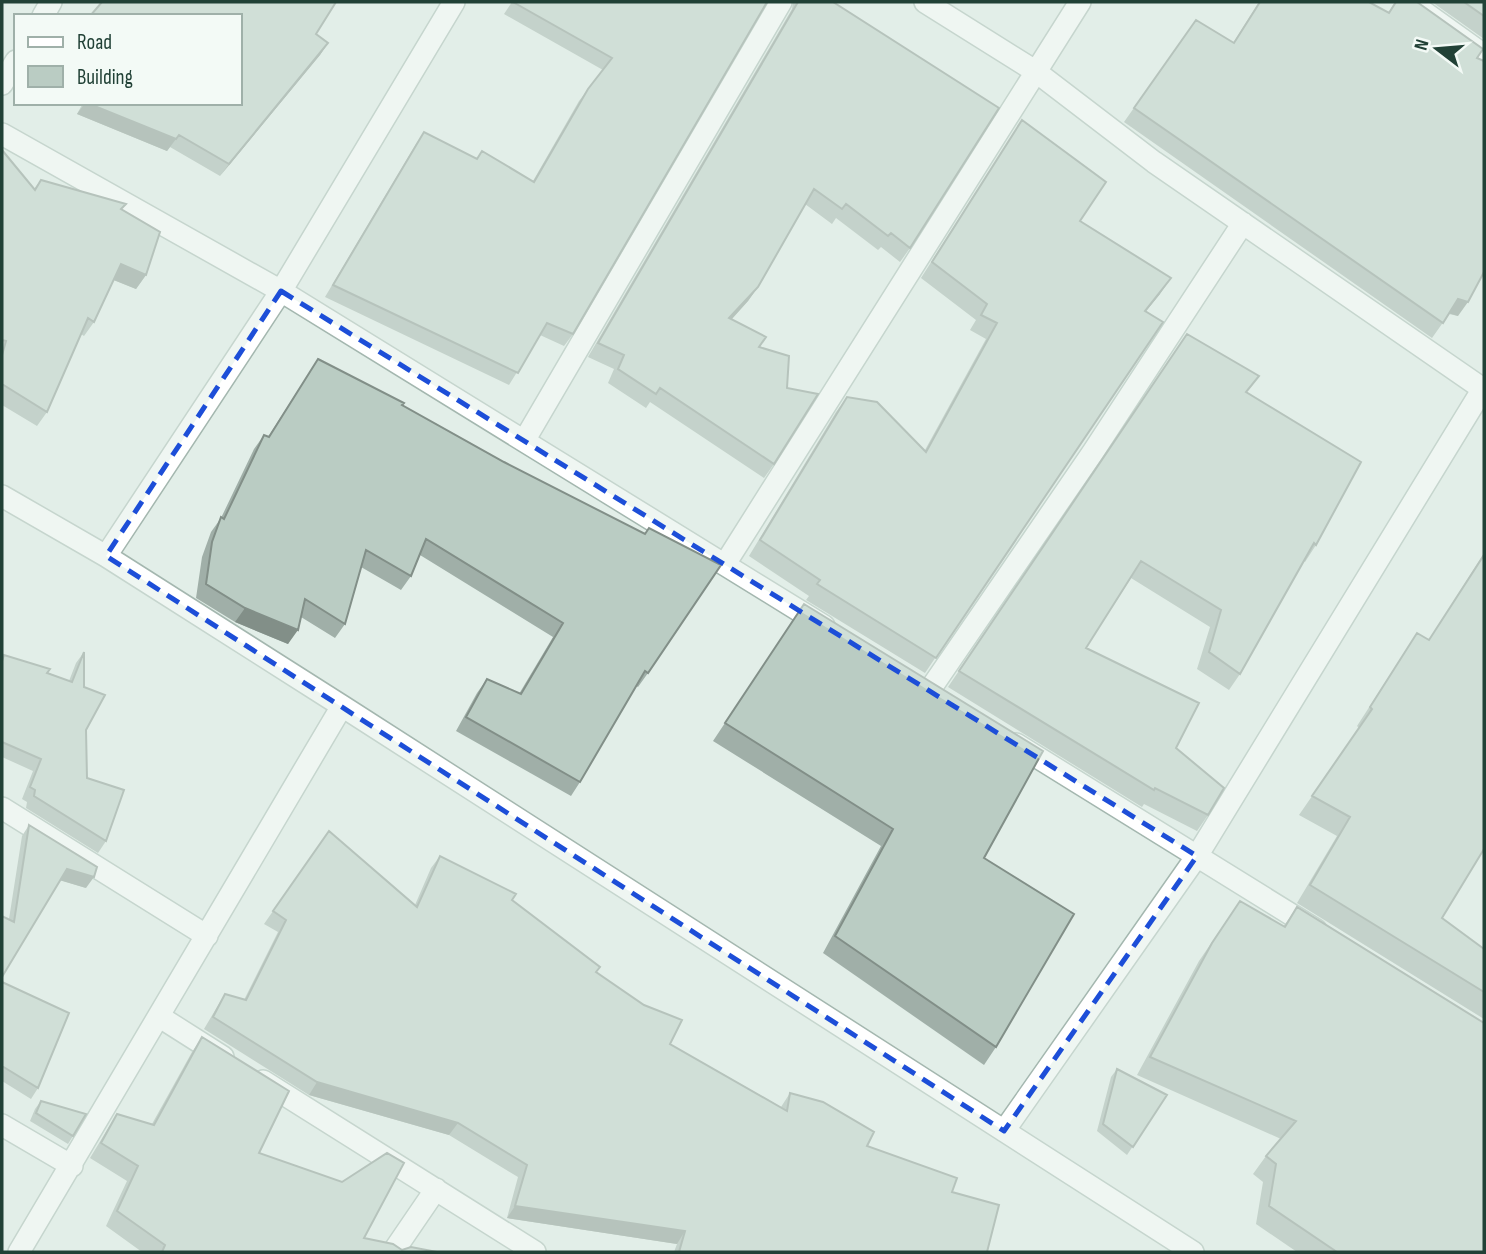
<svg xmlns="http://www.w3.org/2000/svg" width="1486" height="1254" font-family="'Sofia Sans Condensed',sans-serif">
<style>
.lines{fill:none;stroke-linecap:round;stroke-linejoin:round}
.minor-casing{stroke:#a4b7af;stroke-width:24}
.minor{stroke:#fff;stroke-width:21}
.wall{fill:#a0afa8}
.shaded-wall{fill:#828f88}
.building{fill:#baccc3;stroke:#828f88;stroke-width:2}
.marked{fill:none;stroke:#1d4ed8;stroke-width:5;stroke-dasharray:14 9;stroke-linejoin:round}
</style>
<rect width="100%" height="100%" fill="#e2eee8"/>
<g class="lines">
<defs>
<path id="minor" d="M925 2 1035 71 1154 162 1483 389
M1410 2 1484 55
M43 16 51 2
M2 84 16 61
M2 134 281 291 824 626
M524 441 781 2
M2 496 106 556 342 706 1193 1252
M106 556 281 291 454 2
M725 564 1080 2
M929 691 1093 452 1243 223
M1016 744 1316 930
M2 808 207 936
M160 1017 223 1057
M263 1081 535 1252
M2 1125 72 1166
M1004 1131 1197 856 1484 387
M19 1252 342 706
M393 1252 436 1189"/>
</defs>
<use href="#minor" class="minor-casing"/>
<use href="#minor" class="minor"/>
</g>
<path class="wall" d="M512 2H767L573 334 564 346 540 335 509 385 325 297 416 144 424 132 477 159 482 151 533 181 579 101 603 70 504 14Z
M793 2H833L910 248 900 262 881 247 878 250 836 218 832 224 805 204 758 287 748 301 732 319 759 347 774 464 764 478 650 402 646 408 608 383 614 369 588 357 792 9Z
M1259 2H1369L1388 13 1395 2H1417L1477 58 1458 316 1449 314 1432 338 1124 122 1196 20 1233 43Z
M1432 2H1484V39Z
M316 34 328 43 320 55 220 176 170 147 167 151 77 114 83 103H240Z
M1022 120 1080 221 1160 294 1146 311 1163 322 925 673 806 600 809 596 749 556 836 412 847 397 925 450 986 339 970 330 976 320 921 278Z
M2 150 34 189 41 180 122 210 146 275 136 289 114 280 94 322 84 336 81 334 47 412 37 426 2 405Z
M1187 334 1248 393 1316 545 1305 562 1304 561 1240 674 1229 690 1197 669 1210 627 1131 578 1086 648 1176 748 1208 815 1197 831 1144 804 1142 807 948 687Z
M318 359 402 405 648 673 638 687 636 686 580 782 571 796 456 731 477 693 487 679 519 694 553 637 420 555 411 576 401 590 361 567 345 624 335 638 301 617 288 644 235 622 196 598 202 557 211 532 221 518 254 449 264 435 268 437Z
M1484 553V849L1442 918 1484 949V1019L1297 903 1337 836 1299 815 1359 728 1357 726 1417 633 1429 640Z
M792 622 984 858 996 1047 984 1065 823 953 881 846 713 741Z
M84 652 87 778 106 841 98 853 26 808 27 802 22 799 33 771 2 757V658L4 655 69 681 76 663Z
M29 825 86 888 60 880 2 977 9 919 22 836Z
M329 831 415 905 431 868 440 856 512 900 596 972 670 1044 781 1107 790 1093 867 1146 952 1192 987 1252H674L677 1244 507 1218 518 1177 449 1135 309 1095 204 1029 217 1007 225 994 244 1000 278 932 264 924Z
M1240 901 1283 927 1297 907 1484 1252H1297L1256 1224 1263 1182 1253 1174 1266 1156 1281 1139 1137 1075 1199 961Z
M2 982 38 1088 31 1099 2 1081Z
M202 1037 259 1153 364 1238 402 1250 437 1252H142L106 1226 127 1181 90 1158 107 1130 117 1114 152 1124 192 1052Z
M1117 1069 1167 1095 1127 1155 1097 1131 1111 1077Z
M41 1101 73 1136 68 1144 30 1121 35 1109Z"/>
<path class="shaded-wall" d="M328 43 320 55 220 176 229 164Z
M85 103H87L179 135 167 151 77 114Z
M121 264 146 275 136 289 111 279Z
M1171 278 1160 294 1134 326 1145 311Z
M758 287 748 301 720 332 729 318Z
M1458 299 1468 302 1458 316 1448 313Z
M245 608 298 630 288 644 235 622Z
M67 869 94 877 86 888 59 880Z
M317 1082 458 1123 449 1135 309 1095Z
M515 1206 685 1231 677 1244 507 1218Z"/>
<path class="building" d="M102 2H336L316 34 328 43 229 164 179 135 176 139 87 103H240V16H90Z
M513 2H767L573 334 547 323 518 373 333 285 424 132 477 159 482 151 534 182 588 89 612 58Z
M798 2H833L999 108 910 248 891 233 888 236 846 204 842 209 814 189 758 287 729 318 766 337 759 347 789 356 787 388 818 394 774 464 660 388 656 394 618 369 624 355 598 343Z
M1260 2H1369L1389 13 1396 2H1417L1483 49 1477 58 1484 61V272L1468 302 1458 299 1443 323 1134 108 1196 20 1234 43Z
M1464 2H1484V16Z
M1022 120 1106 182 1080 221 1171 278 1145 311 1163 322 936 658 817 584 820 580 760 540 847 397 877 402 926 452 997 323 981 315 987 304 932 262Z
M2 150 35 190 41 180 126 204 121 209 160 232 146 275 121 264 94 322 88 318 47 412 2 384V355L6 341 2 340Z
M1187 334 1259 376 1246 392 1361 462 1316 545 1314 543 1240 674 1209 652 1221 610 1141 561 1086 648 1199 703 1176 748 1224 788 1208 815 1155 788 1154 790 959 671Z
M318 359 404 403 402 405 504 462 645 534 649 528 721 565 648 673 645 671 580 782 466 717 487 679 521 694 563 623 426 539 411 576 366 550 345 624 305 599 298 630 245 608 206 584 212 542 221 517 224 519 264 435 269 437Z
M1484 555V849L1442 918 1484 949V992L1310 885 1350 817 1312 796 1372 709 1370 707 1417 633 1429 640Z
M804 604 1043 751 984 858 1074 914 996 1047 835 936 893 829 725 723Z
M84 652V687L105 695 86 730 87 778 124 790 106 841 34 796 35 790 30 787 41 759 2 742V661L4 655 50 669 47 673 72 682Z
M29 825 97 867 94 877 67 869 2 977V916L14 922Z
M329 831 417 907 440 856 516 894 512 900 600 967 596 972 644 1005 682 1020 670 1044 787 1111 790 1093 823 1102 874 1132 867 1146 957 1178 952 1192 999 1205 987 1252H679L685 1231 515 1206 527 1165 458 1123 317 1082 213 1017 225 994 246 1000 286 920 273 911Z
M1240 901 1285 927 1297 907 1484 1023V1252H1337L1269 1206 1276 1164 1266 1156 1296 1121 1150 1057 1212 943Z
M2 982 69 1013 38 1088 2 1066Z
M202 1037 289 1091 259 1153 342 1182 387 1153 404 1163 364 1238 393 1244 402 1250 411 1247 437 1252H162L165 1245 117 1211 138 1166 101 1143 117 1114 154 1125Z
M1117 1069 1167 1095 1133 1147 1103 1124Z
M41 1101 86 1114 73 1136 36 1113Z"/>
<path d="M0 0H1486V1254H0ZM281 291 1197 856 1004 1131 106 556Z" fill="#e2eee8" fill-opacity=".55" fill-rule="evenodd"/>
<path class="marked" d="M281 291 1197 856 1004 1131 106 556Z"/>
<rect width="1486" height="1254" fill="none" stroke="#214136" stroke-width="7"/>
<rect x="14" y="14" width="228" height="91" fill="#f3faf6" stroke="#9fb0a9" stroke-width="2"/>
<rect x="28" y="37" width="35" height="10" fill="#ffffff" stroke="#9fb0a9" stroke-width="2"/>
<text x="77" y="49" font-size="21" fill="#214136">Road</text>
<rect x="28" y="66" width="35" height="21" fill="#baccc3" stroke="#9fb0a9" stroke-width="2"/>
<text x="77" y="84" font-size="21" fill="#214136">Building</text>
<g transform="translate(1437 49) rotate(286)" stroke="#f3faf6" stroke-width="5" paint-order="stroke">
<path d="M0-5L12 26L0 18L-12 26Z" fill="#214136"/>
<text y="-10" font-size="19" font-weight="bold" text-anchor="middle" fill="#214136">N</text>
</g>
</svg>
